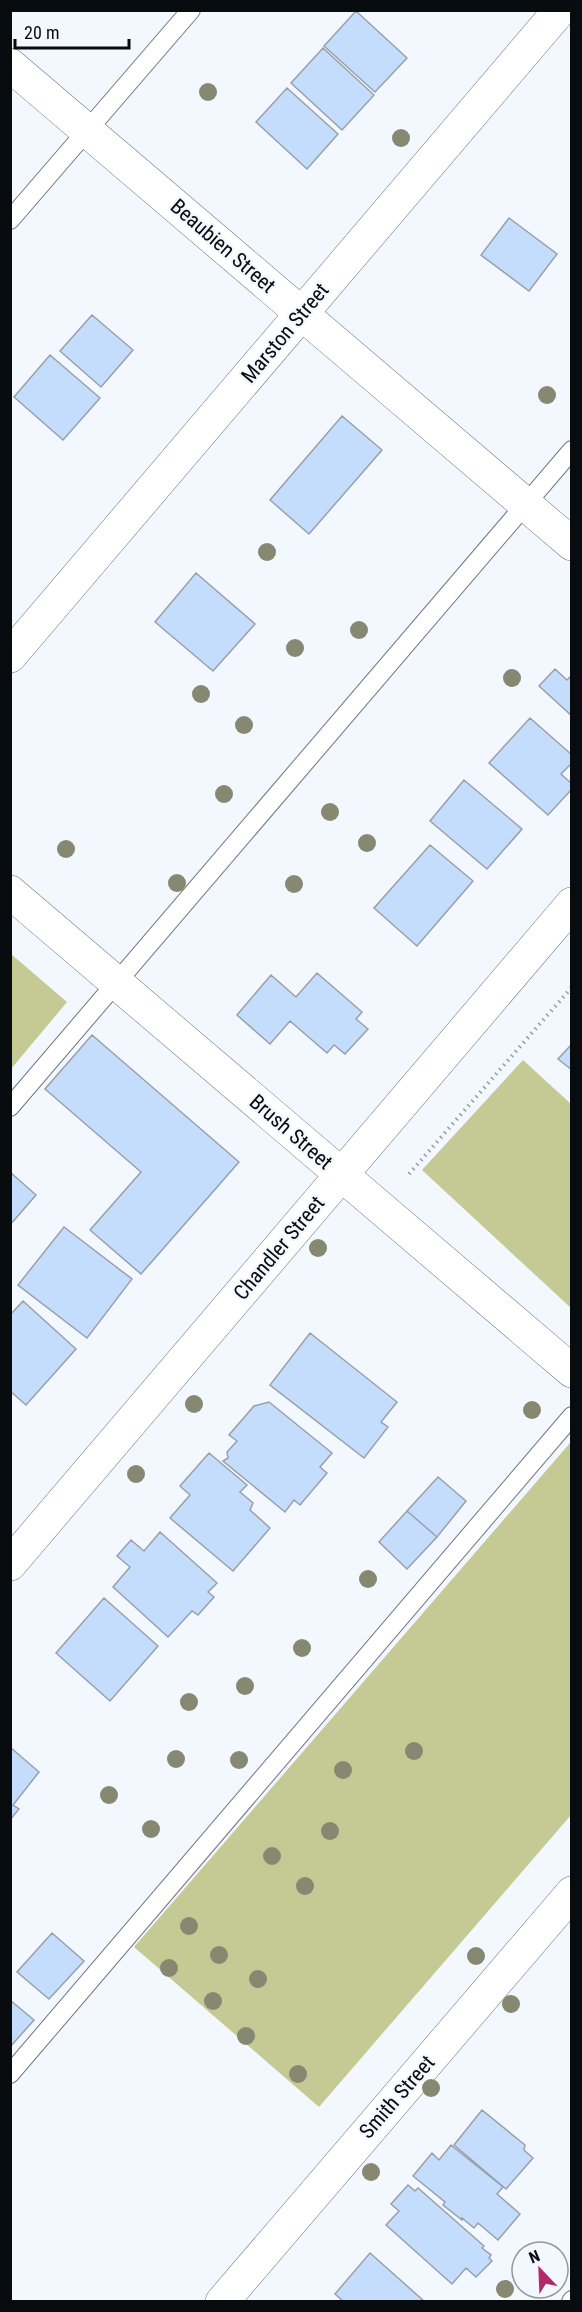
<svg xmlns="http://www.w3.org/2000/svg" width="582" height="2312" font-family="'Roboto Condensed',sans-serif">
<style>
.green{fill:#c5c993}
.building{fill:#c5ddfc;stroke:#98a0aa;stroke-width:1.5}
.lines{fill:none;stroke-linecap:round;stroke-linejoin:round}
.lane-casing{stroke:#707780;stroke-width:20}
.street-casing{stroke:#707780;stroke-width:34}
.secondary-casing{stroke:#707780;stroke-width:34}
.path{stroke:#999da2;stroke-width:4;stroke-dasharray:1.5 4.5;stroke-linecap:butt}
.lane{stroke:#fff;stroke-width:18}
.street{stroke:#fff;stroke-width:33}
.secondary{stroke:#fff;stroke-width:33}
.tree{fill:#868872}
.labels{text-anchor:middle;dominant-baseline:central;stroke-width:4.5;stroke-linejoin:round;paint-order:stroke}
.street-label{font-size:21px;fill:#090c0f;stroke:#f3f7fe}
</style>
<rect width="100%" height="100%" fill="#f3f7fe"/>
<path class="green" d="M11 954 67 1002 11 1069Z
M523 1060 571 1104V1308L422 1170Z
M570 1443 571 1815 319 2107 134 1947Z"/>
<path class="building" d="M356 11 407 58 375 92 324 46Z
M323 48 374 95 342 130 291 83Z
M287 88 338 134 307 169 256 122Z
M509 218 557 254 529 291 481 255Z
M92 315 133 350 101 387 60 351Z
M50 355 100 398 63 440 14 397Z
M342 416 382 450 309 534 270 500Z
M196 573 255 624 213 671 155 622Z
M555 669 567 680 572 675V716L539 686Z
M530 718 572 755V763L561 774 572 784V789L548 815 489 763Z
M464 780 522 829 487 869 430 821Z
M430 845 473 881 417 946 374 908Z
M317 973 362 1012 356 1019 368 1029 345 1054 334 1045 327 1053 290 1021 270 1044 237 1015 271 975 296 997Z
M92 1035 239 1162 141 1274 90 1230 141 1172 45 1089Z
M572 1044V1070L558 1059Z
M10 1172 36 1195 10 1225Z
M64 1227 132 1279 87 1338 18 1285Z
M23 1301 76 1349 26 1405 10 1391V1315Z
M310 1333 397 1402 381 1422 388 1427 364 1458 270 1385Z
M269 1402 332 1453 320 1467 327 1473 300 1505 294 1500 285 1512 223 1461 228 1458 227 1452 237 1441 229 1435 254 1406Z
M209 1453 247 1485 240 1492 253 1503 250 1510 270 1528 233 1571 170 1518 190 1495 180 1486Z
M438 1477 466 1501 437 1537 407 1511Z
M407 1511 437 1537 407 1569 379 1542Z
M160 1532 217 1583 208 1592 214 1597 198 1615 192 1611 168 1637 113 1587 130 1567 117 1556 131 1540 144 1551Z
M104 1598 158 1646 110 1701 56 1653Z
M10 1747 39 1772 13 1805 19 1809 10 1820Z
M52 1933 84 1961 49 1999 17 1972Z
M10 2000 34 2020 10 2047Z
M482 2110 525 2145 524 2150 533 2158 506 2189 454 2145Z
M451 2145 503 2187 497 2194 520 2214 498 2240 478 2223 474 2228 462 2218V2220L443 2205 445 2202 413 2176 432 2153 439 2160Z
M408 2185 415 2191 418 2188 484 2246 482 2248 491 2255 489 2258 492 2261 476 2277 466 2268 452 2284 386 2225 399 2211 391 2204Z
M370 2253 425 2302H344L335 2294Z"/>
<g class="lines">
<defs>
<path id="lane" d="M10 220 191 10
M10 1107 572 450
M10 2074 572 1416
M571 2302 572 2300"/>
<path id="street" d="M10 65 572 544
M10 656 560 10
M10 1564 572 904
M222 2302 572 1893"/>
<path id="secondary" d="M10 892 572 1371"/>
</defs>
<use href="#lane" class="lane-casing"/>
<use href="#street" class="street-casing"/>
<use href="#secondary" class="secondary-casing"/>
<path class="path" d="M409 1174 572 987"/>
<use href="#lane" class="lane"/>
<use href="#street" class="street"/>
<use href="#secondary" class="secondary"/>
</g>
<g class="tree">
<circle cx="208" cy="92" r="9"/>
<circle cx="401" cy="138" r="9"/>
<circle cx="547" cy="395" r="9"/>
<circle cx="267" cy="552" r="9"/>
<circle cx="359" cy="630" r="9"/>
<circle cx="295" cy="648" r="9"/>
<circle cx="512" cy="678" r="9"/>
<circle cx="201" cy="694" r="9"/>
<circle cx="244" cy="725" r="9"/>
<circle cx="224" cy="794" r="9"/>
<circle cx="330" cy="812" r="9"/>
<circle cx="367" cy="843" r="9"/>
<circle cx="66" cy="849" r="9"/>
<circle cx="177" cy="883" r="9"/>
<circle cx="294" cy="884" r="9"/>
<circle cx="318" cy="1248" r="9"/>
<circle cx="194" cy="1404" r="9"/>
<circle cx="532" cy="1410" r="9"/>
<circle cx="136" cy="1474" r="9"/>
<circle cx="368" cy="1579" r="9"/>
<circle cx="302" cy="1648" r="9"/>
<circle cx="245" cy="1686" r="9"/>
<circle cx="189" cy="1702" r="9"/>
<circle cx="414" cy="1751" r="9"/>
<circle cx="176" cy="1759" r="9"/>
<circle cx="239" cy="1760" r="9"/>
<circle cx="343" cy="1770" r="9"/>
<circle cx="109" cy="1795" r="9"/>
<circle cx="151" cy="1829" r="9"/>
<circle cx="330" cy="1831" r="9"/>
<circle cx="272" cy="1856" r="9"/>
<circle cx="305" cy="1886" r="9"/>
<circle cx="189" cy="1926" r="9"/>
<circle cx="219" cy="1955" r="9"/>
<circle cx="476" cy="1956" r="9"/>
<circle cx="169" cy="1968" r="9"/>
<circle cx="258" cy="1979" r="9"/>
<circle cx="213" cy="2001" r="9"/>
<circle cx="511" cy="2004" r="9"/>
<circle cx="246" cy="2036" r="9"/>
<circle cx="298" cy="2074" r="9"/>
<circle cx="431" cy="2088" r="9"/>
<circle cx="371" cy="2172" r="9"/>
<circle cx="505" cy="2289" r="9"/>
</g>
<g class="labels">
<g class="street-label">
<text transform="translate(223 246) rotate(41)">Beaubien Street</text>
<text transform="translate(285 333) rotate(-50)">Marston Street</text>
<text transform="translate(291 1132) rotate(41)">Brush Street</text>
<text transform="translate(279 1248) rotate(-50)">Chandler Street</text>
<text transform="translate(397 2097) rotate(-49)">Smith Street</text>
</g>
</g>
<rect width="582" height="2312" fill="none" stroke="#090c0f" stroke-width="24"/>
<g transform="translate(540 2270) rotate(337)"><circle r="28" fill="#f3f7fe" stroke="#95999e" stroke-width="1.5"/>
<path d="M0-4.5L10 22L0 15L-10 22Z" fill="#b32a6b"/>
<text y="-9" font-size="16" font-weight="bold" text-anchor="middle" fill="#090c0f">N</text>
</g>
<path d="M15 39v9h114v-9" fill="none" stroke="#090c0f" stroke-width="3"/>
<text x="24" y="39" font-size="18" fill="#090c0f" stroke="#f3f7fe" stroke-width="4.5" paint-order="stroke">20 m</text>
</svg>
